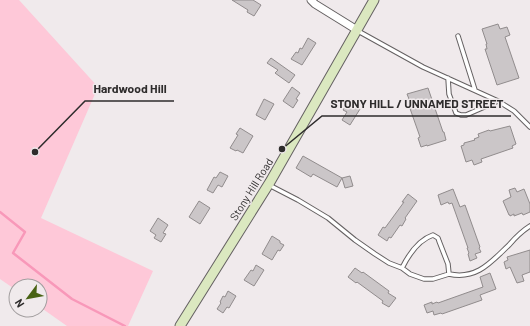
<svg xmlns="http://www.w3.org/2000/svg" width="530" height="326" font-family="Barlow,sans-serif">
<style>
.green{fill:#fec8d8}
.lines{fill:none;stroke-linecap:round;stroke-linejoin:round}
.stream{stroke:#f898b9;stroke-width:2.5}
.building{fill:#cbc6c8;stroke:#918c8d}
.service-casing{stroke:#656162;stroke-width:5.5}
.minor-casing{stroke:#656162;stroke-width:9}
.secondary-casing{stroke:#656162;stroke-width:11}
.service{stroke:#fff;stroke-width:3.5}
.minor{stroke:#fff;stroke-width:7}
.secondary{stroke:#dbe8c0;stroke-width:9}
.labels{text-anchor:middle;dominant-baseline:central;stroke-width:3;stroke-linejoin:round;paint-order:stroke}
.street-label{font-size:11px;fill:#2e2c2c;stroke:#f0eaec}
.leader{fill:none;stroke:#2e2c2c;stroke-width:1.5}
.callout-dot{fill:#2e2c2c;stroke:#f0eaec;stroke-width:1.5}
.callout-label{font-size:12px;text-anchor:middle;font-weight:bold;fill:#2e2c2c;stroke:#f0eaec;stroke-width:3;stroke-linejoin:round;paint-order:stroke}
</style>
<rect width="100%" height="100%" fill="#f0eaec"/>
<path class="green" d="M0 0H19L98 87 41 218 153 271 128 326H67L40 307V286H16V290L0 279Z"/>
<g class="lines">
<path class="stream" d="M0 212 25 232 13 253 72 299 125 326"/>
</g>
<path class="building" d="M232 0H253L261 5 254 16 247 12 248 10Z
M498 24 500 29 507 27 510 35 505 37 519 78 497 85 485 49H487L486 44H487L482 29Z
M308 38 316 43 302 65 291 59 296 52 298 53 300 48 302 49Z
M271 58 295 75 289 83 275 73 278 70 267 63Z
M292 87 300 93 296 99 298 100 293 108 283 101Z
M428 88 443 132H444L446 140 427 146V145L421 147 418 138 420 137 407 100 409 99 407 94Z
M264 99 274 104 265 120 256 115Z
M348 102 360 109 350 125 342 120 347 112 343 110Z
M510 126 516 144 512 146 513 148 481 159 482 162 474 165 472 160 466 162 461 146 464 145V143L475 140 474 139 479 137 478 134 489 130 490 131Z
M240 128 253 136 243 153 237 150 236 151 230 148 238 135 236 134Z
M303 156 342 178 337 187 313 174 311 177 296 168Z
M220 172 228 176 222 187 218 185 213 193 207 190 214 177 216 178Z
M350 176 353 186 345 188 342 178Z
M515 188 517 192 524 189 530 204V212L523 215 522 213 514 216V214L510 216V215H509L503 201 511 197 509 190Z
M453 189 460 207 465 205 480 247 479 248 481 252 475 254 477 258 470 261 468 254 469 253 467 248H468L452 203 449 204 448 202 441 205 438 195Z
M408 194 417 201 405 218 406 219 402 226 400 225 391 238 389 237 387 241 378 235 383 227 385 228 404 202H402Z
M199 201 210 208 200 224 189 217Z
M158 218 168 225 163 233 166 234 161 242 154 238 156 235 150 231Z
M272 236 280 241V243L284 245 280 251 278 250 272 260 262 254Z
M530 250V272L522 275 524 281 517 283 510 267 506 269 504 262 508 260 507 257Z
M256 265 264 270 254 286 244 280 251 270 253 271Z
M355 268 362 273 363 272 389 291 388 293 396 298 389 307 382 303 383 301 357 282 356 283 348 277Z
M490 273 496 289 480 295 482 300 442 314 441 313 434 315 433 311 427 313 424 305 432 302V304L437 302 438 303 483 287 480 277Z
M228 291 236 296 229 308 227 307 223 313 217 309 221 303 220 302 223 296 225 297Z"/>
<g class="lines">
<defs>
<path id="service" d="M358 31 423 67 498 101 514 111 530 127
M458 36 475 90
M448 78 449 94 456 113 461 115H466L498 101
M269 185 298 200 328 218 355 240 375 254 389 263 402 268 410 274 424 279H433L449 274 448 264 439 241 438 238 433 235C418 240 409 254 402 268
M449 274C477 280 491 262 509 245 515 238 522 231 530 226"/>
<path id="minor" d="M311 0 315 4 357 30"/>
<path id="secondary" d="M180 326 270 182 374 0"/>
</defs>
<use href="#service" class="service-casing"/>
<use href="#minor" class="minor-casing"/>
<use href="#secondary" class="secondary-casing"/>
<use href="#service" class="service"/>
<use href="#minor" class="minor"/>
<use href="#secondary" class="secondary"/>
</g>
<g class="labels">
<g class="street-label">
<text transform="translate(251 189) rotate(-58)">Stony Hill Road</text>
</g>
</g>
<path class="leader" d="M35 152L85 101H174M282 149L322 116H511"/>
<g class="callout-dot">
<circle cx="35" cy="152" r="4"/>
<circle cx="282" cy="149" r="4"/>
</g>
<g class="callout-label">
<text x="130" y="93">Hardwood Hill</text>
<text x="417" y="108">STONY HILL / UNNAMED STREET</text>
</g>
<g transform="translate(28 298) rotate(238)"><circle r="19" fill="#f0eaec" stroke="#a29e9f"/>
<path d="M0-3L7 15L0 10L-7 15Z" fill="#496314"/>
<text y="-6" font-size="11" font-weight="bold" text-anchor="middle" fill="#2e2c2c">N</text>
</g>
</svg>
